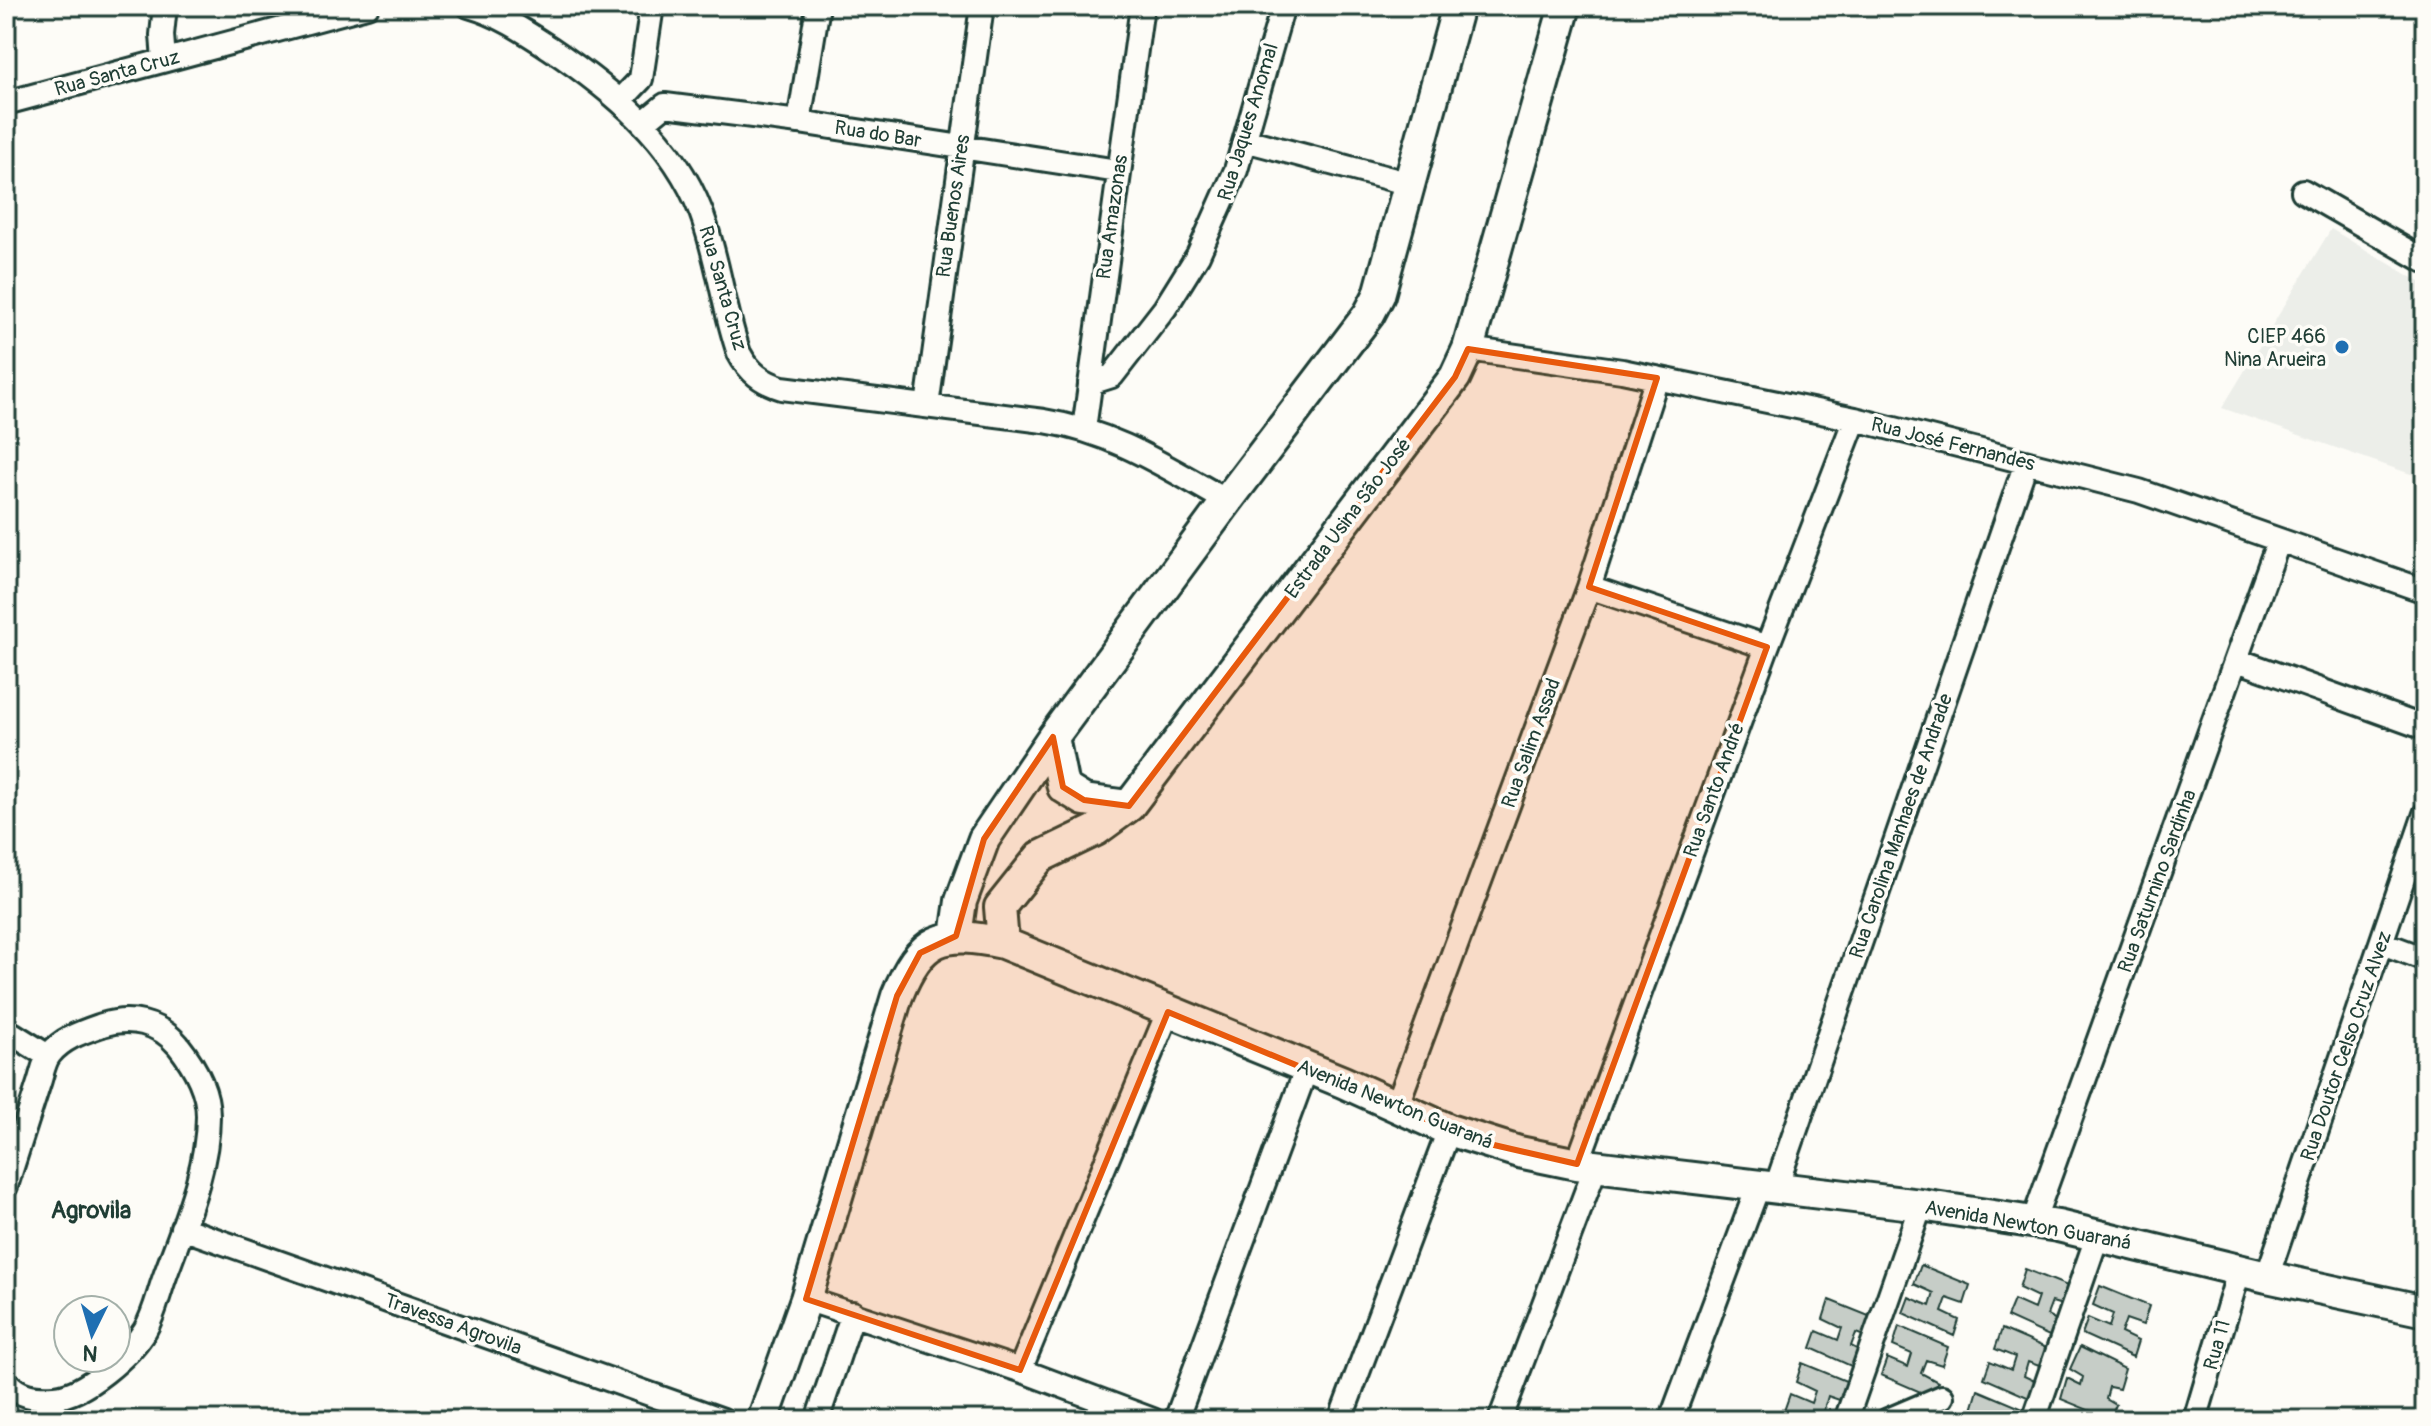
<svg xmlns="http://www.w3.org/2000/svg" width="2431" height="1426" font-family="Pangolin,sans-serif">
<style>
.built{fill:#eceee9}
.building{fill:#c6cdc7;stroke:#1f3d34;stroke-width:2}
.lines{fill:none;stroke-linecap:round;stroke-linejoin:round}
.street-casing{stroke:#1f3d34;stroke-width:28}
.secondary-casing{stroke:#1f3d34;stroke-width:36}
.street{stroke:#fdfcf7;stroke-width:22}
.secondary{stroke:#fdfcf7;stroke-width:30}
.marked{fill:#e8590c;fill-opacity:0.2;stroke:#e8590c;stroke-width:6;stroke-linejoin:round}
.poi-dot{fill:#1f6fb2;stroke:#fdfcf7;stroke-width:3}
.labels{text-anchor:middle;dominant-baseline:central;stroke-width:7;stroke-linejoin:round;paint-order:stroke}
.street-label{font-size:20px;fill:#1f3d34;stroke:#fdfcf7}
.poi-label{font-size:20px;fill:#1f3d34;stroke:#fdfcf7;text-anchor:end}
.quarter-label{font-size:24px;font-weight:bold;fill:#1f3d34;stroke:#fdfcf7}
</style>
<rect width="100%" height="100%" fill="#fdfcf7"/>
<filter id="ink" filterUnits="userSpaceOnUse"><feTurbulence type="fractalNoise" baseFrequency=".0125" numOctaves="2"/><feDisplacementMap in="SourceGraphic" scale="16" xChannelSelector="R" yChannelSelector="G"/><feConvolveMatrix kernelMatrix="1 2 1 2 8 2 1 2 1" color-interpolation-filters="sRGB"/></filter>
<g filter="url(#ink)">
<path class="built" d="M2331 229 2425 285V479L2222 408Z"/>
<path class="building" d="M1921 1265 1970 1285 1964 1304 1947 1298 1942 1312 1959 1320 1954 1336 1903 1313 1909 1297 1930 1306 1934 1293 1914 1284Z
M2025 1269 2075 1289 2069 1307 2052 1302 2047 1315 2064 1324 2058 1340 2007 1317 2014 1300 2034 1309 2038 1297 2019 1288Z
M2100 1286 2149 1306 2143 1325 2126 1319 2121 1333 2138 1341 2133 1357 2082 1334 2088 1318 2109 1327 2113 1314 2093 1305Z
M1829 1300 1879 1320 1872 1339 1856 1333 1851 1346 1868 1355 1862 1371 1811 1348 1817 1331 1838 1340 1842 1328 1823 1319Z
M1899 1326 1948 1347 1942 1365 1926 1360 1921 1373 1938 1382 1932 1397 1881 1375 1887 1358 1908 1367 1912 1354 1893 1346Z
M2002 1329 2051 1350 2045 1368 2028 1362 2024 1376 2041 1384 2034 1400 1984 1378 1990 1361 2011 1370 2015 1357 1995 1349Z
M2080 1347 2125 1369 2119 1389 2109 1387 2106 1399 2116 1405 2110 1419 2061 1399 2067 1378 2081 1385 2083 1377 2070 1369Z
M1802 1363 1851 1383 1845 1402 1828 1396 1824 1410 1841 1418 1840 1420H1804L1784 1411 1790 1394 1811 1403 1815 1391 1796 1382Z
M1978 1390 2028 1411 2025 1420H1991L1972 1410Z"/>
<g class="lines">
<defs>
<path id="street" d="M469 6C500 15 524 31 550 48 612 90 673 139 701 212 718 257 723 307 739 353 749 372 762 382 782 388L1044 421C1114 432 1166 467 1227 501
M164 60 162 35 165 6
M621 100 641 79 652 6
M6 103 367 6
M799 122 818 6
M643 123 665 105 799 122 1118 171
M1245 140 1410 184
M2303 191 2425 261
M1468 349 1622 371 1855 419 2139 491 2425 591
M1090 383 1112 376 1165 308 1198 255 1236 170 1283 6
M927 406 982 6
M1084 429 1142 6
M1589 587 1767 647
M2237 660 2425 728
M2382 943 2425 959
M6 1030 48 1056
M1397 1105 1589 587 1657 378
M1577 1164 1767 647 1855 419
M6 1186C17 1152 28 1117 39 1083 42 1074 44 1061 50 1054 63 1038 82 1032 102 1025 130 1016 158 1022 178 1045 194 1065 208 1089 208 1116 208 1171 182 1228 164 1279 158 1296 154 1315 145 1330 130 1355 84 1395 55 1397 35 1398 19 1397 6 1381
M1775 1190 2026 463
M2033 1222 2279 540
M182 1228 723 1420
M2267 1277 2425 814
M806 1299 1020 1370 1153 1420
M1020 1370 1168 1012
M817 1420 853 1313
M1176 1420 1307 1067
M1340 1420 1449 1130
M1500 1420 1596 1166
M1671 1420 1758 1187
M1846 1420 1921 1205
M1888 1420 1942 1397
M2034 1420 2098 1234
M2195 1420 2239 1271"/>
<path id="secondary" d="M1053 737 1063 787 1084 800 1129 806
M956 936 961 901 984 839 1053 737 1227 501 1369 314 1379 295 1458 6
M1003 943 1000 907 1040 857 1096 830 1129 806 1455 377 1468 349 1565 6
M763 1420 806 1299 897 996C921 937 942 930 1003 943L1343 1082 1449 1130 1519 1152 1577 1164 1921 1205 2058 1226 2267 1277 2425 1311"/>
</defs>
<use href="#street" class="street-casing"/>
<use href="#secondary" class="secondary-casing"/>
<use href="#street" class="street"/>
<use href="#secondary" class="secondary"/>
</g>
</g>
<path class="marked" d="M1468 349 1657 378 1589 587 1767 647 1577 1164 1481 1142 1168 1012 1020 1370 806 1299 897 996 920 953 956 936 984 839 1053 737 1063 787 1084 800 1129 806 1455 377Z"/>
<circle class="poi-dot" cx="2342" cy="347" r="8"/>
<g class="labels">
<g class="street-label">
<text transform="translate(117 73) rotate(-15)">Rua Santa Cruz</text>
<text transform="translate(1248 122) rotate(-73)">Rua Jaques Anomal</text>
<text transform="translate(878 134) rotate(9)">Rua do Bar</text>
<text transform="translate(953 206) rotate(-82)">Rua Buenos Aires</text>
<text transform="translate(1112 217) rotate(-82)">Rua Amazonas</text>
<text transform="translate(723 288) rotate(74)">Rua Santa Cruz</text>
<text transform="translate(1953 444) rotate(14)">Rua José Fernandes</text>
<text transform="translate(1348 518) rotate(-53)">Estrada Usina São José</text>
<text transform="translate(1531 743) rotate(-70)">Rua Salim Assad</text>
<text transform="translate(1714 790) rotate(-70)">Rua Santo André</text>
<text transform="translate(1901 826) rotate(-71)">Rua Carolina Manhaes de Andrade</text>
<text transform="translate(2157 881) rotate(-70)">Rua Saturnino Sardinha</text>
<text transform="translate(2346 1046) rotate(-71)">Rua Doutor Celso Cruz Alvez</text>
<text transform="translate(1395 1104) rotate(22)">Avenida Newton Guaraná</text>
<text transform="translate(2028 1225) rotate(10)">Avenida Newton Guaraná</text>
<text transform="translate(453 1324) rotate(20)">Travessa Agrovila</text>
<text transform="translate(2217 1345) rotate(-74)">Rua 11</text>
</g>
<g class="poi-label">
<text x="2326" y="336">CIEP 466<tspan x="2326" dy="23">Nina Arueira</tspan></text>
</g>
<g class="quarter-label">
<text x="91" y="1210">Agrovila</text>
</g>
</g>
<rect width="2431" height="1426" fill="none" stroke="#fdfcf7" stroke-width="32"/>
<rect x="16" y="16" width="2399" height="1394" fill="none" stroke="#1f3d34" stroke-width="3" filter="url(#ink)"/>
<g transform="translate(92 1334) rotate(185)"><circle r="38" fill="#fdfcf7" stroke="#a4b0a9" stroke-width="2"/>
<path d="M0-6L14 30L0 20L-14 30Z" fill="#1f6fb2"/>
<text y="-12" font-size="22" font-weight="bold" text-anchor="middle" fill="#1f3d34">N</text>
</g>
</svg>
